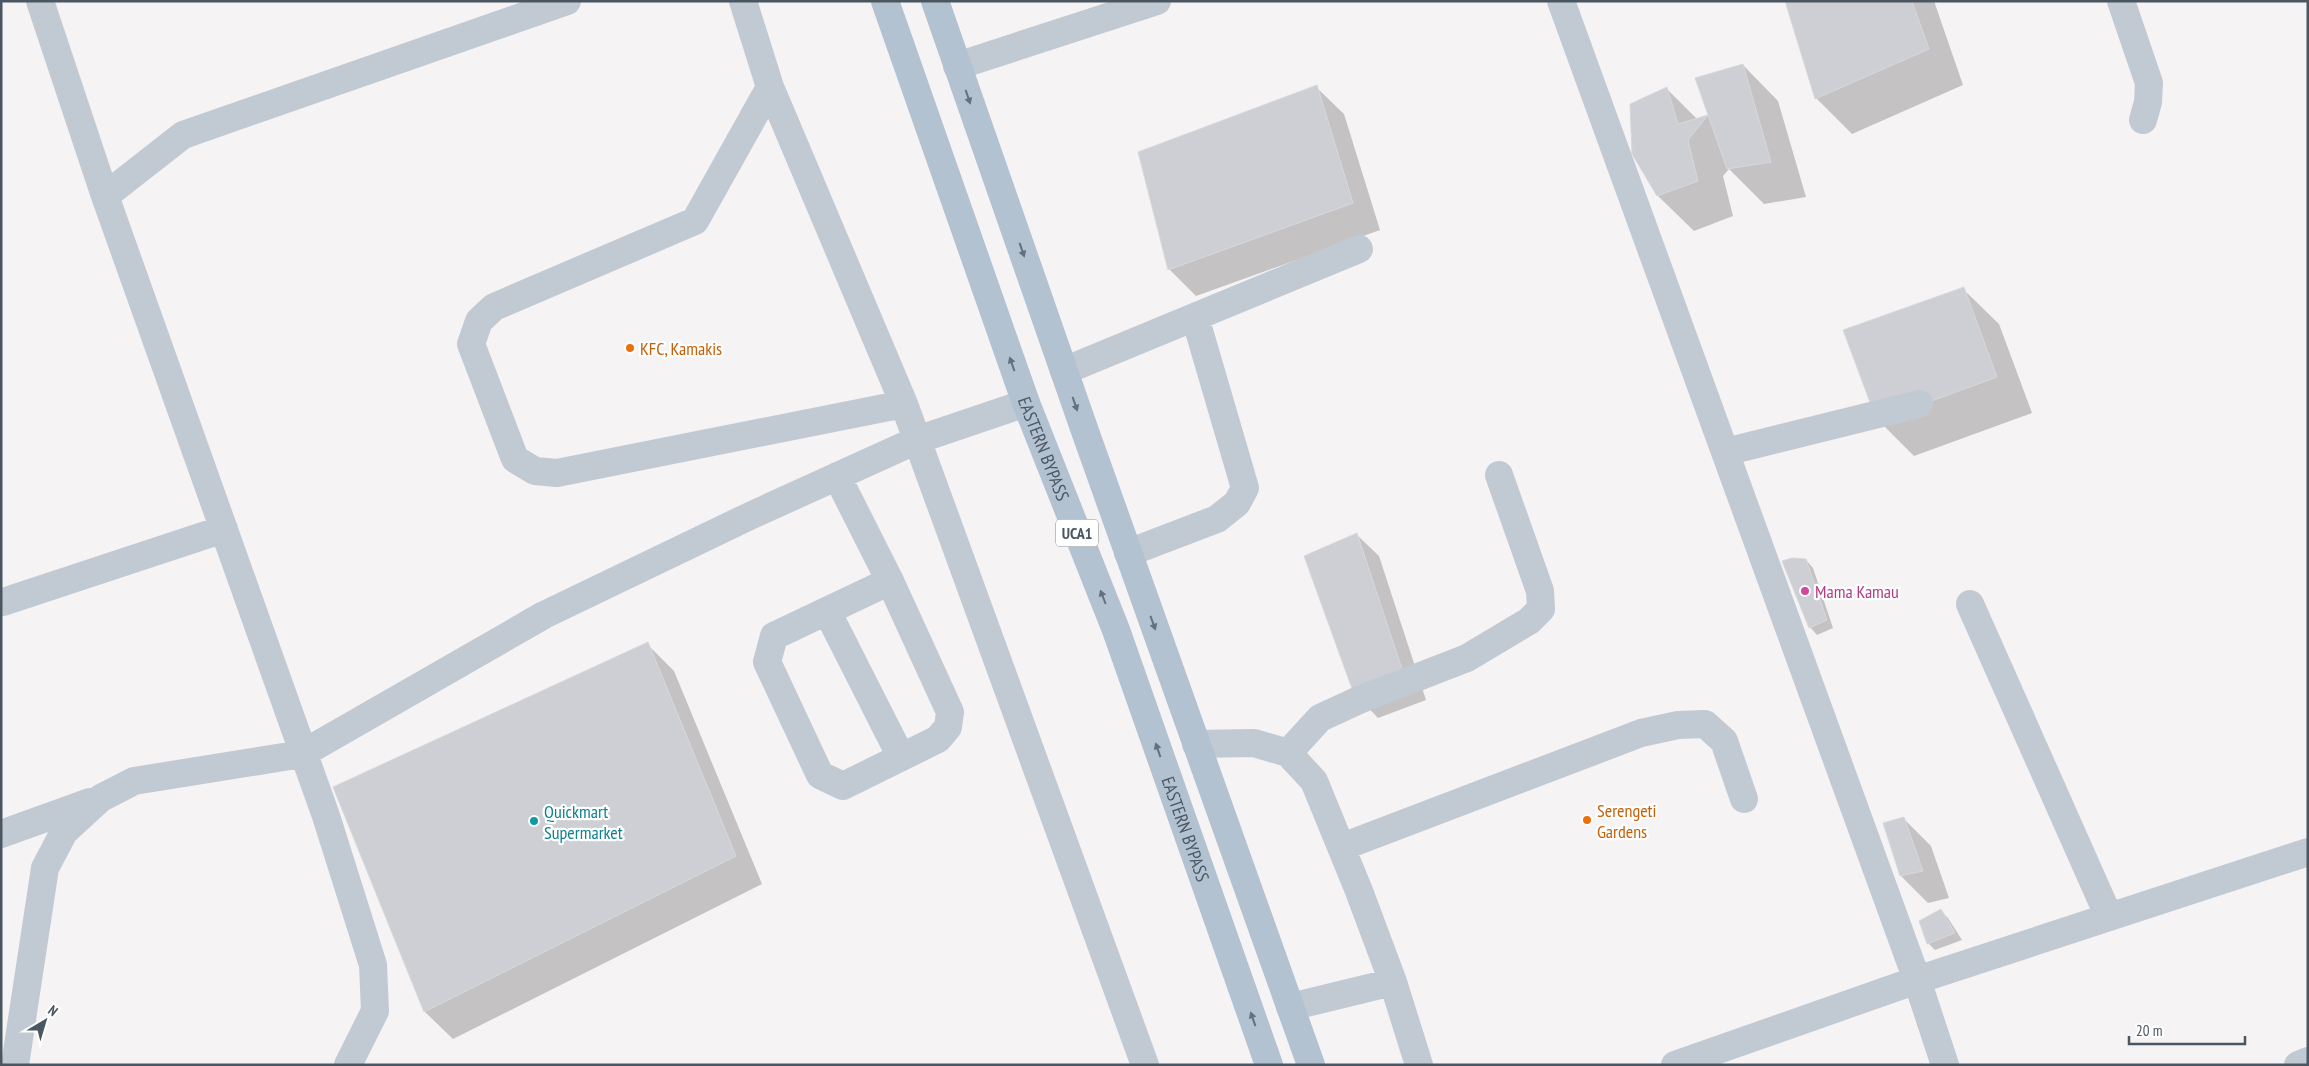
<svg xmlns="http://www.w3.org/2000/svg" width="2309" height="1066" font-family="'PT Sans Narrow',sans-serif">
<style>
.shadow{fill:#0003}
.building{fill:#cdcfd5;stroke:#d7d9de}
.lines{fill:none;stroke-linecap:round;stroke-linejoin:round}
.minor{stroke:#c1cad2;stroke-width:28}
.major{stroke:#b3c2d1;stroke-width:28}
.oneway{fill:#64717d}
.food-dot{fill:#e8710a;stroke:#fff;stroke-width:2}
.hotel-dot{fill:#d1479c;stroke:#fff;stroke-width:2}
.culture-dot{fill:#0f9aa8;stroke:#fff;stroke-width:2}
.labels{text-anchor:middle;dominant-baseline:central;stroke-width:4.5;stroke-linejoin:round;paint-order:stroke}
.shield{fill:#fff;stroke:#808990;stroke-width:1}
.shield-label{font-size:16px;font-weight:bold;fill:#4a5661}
.food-label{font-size:18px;fill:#c56008;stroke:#fff;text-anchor:start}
.street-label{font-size:18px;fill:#4a5661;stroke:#fff}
.hotel-label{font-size:18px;fill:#b23c85;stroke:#fff;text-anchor:start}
.culture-label{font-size:18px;fill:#0d838f;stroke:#fff;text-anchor:start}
</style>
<rect width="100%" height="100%" fill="#f5f3f3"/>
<path class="shadow" d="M1786 1H1934L1963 85 1852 134 1816 98Z
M1743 65 1778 101 1806 197 1764 204 1729 169 1723 176 1733 216 1694 231 1658 196 1634 154 1667 89 1697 119 1710 115Z
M1316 87 1344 114 1380 230 1196 296 1169 269Z
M1963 289 1999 324 2032 413 1914 456 1878 420Z
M1357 535 1379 556 1426 700 1378 718 1357 696Z
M1806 560 1813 568 1833 628 1817 635 1810 627Z
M647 644 674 671 762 884 453 1039 425 1012 334 787Z
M1903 818 1931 846 1949 898 1928 903 1901 876Z
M1941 911 1948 918 1962 940 1935 950 1928 943Z"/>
<path class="building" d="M1785 1H1912L1929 49 1815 99Z
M1743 64 1771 162 1727 169 1695 78Z
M1317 85 1353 203 1168 270 1138 152Z
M1667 87 1678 124 1708 115 1688 140 1698 181 1657 196 1632 154 1630 104Z
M1964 287 1997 377 1877 421 1843 330Z
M1357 533 1405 678 1355 697 1304 556Z
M1792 558 1806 559 1827 620 1809 628 1782 561Z
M648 642 736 856 424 1012 333 787Z
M1904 817 1923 871 1900 876 1883 823Z
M1941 909 1955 933 1927 944 1919 921Z"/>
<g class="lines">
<path class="minor" d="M40 1 105 196 326 816 373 965 375 1011 348 1065
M743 1 770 87 904 404 1145 1065
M1561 1 1917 980 1945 1065
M2121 1 2149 83 2148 102 2143 120
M957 66 1157 1
M770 87 695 221 494 307 479 321 471 344 515 459 535 471 557 473 904 404
M105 196 183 135 567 1
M1064 371 1359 249
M1725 452 1919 404
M837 476 890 581 950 712 948 727 938 739 843 786 820 775 767 662 774 636 890 581
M1128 553 1217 519 1237 503 1245 488 1195 317
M3 602 224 529
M1970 604 2109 917
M827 611 901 757
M1196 744 1254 743 1288 753 1314 781 1359 891 1393 982 1419 1065
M1288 753 1320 718 1359 700 1467 658 1529 621 1541 609 1540 591 1499 475
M1 834 90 802
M1342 847 1641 733 1678 725 1705 724 1724 741 1744 799
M1290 1007 1393 982
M15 1065 45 868 64 832 101 798 134 781 302 754 544 615 752 515 917 440 1026 403
M1675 1065 1917 980 2308 852
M2298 1065 2308 1061"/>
<g class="major">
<path id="s1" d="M885 1 1026 403 1116 630 1269 1065"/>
<path d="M935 1 1086 434 1311 1065"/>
</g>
</g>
<defs><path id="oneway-solid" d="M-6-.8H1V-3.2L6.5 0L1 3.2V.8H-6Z" transform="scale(1.25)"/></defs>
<g class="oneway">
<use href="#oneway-solid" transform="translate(968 97) rotate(71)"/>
<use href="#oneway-solid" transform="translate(1022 250) rotate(71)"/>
<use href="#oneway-solid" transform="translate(1012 364) rotate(-109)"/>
<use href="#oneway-solid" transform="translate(1075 404) rotate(71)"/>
<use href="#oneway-solid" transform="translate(1103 597) rotate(-111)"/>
<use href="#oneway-solid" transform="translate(1153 623) rotate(70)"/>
<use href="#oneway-solid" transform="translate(1158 750) rotate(-109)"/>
<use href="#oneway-solid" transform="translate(1253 1019) rotate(-109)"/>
</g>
<g class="food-dot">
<circle cx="630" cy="348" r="5"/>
<circle cx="1587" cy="820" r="5"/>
</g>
<circle class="hotel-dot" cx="1805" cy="591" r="5"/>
<circle class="culture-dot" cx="534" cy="821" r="5"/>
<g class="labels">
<rect class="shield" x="1056" y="519.5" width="42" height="27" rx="4"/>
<g class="shield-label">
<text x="1077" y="533">UCA1</text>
</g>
<g class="food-label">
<text x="640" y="348">KFC, Kamakis</text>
<text x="1597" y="810">Serengeti<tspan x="1597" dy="21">Gardens</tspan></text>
</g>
<g class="street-label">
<text stroke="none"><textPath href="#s1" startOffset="475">EASTERN BYPASS</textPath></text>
<text stroke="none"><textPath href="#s1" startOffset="881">EASTERN BYPASS</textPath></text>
</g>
<g class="hotel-label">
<text x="1815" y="591">Mama Kamau</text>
</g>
<g class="culture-label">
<text x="544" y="811">Quickmart<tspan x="544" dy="21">Supermarket</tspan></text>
</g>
</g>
<rect width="2309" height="1066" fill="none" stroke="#4a5661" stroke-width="5"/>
<g transform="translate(45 1021) rotate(38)" stroke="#ffffff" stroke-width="4" paint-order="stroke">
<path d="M0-4L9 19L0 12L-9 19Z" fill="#4a5661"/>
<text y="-8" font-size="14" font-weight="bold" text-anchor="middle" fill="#4a5661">N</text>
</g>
<path d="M2129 1036v8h116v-8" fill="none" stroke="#4a5661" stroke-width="2.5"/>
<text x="2136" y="1036" font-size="15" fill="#4a5661" stroke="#ffffff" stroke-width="4" paint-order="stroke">20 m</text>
</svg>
